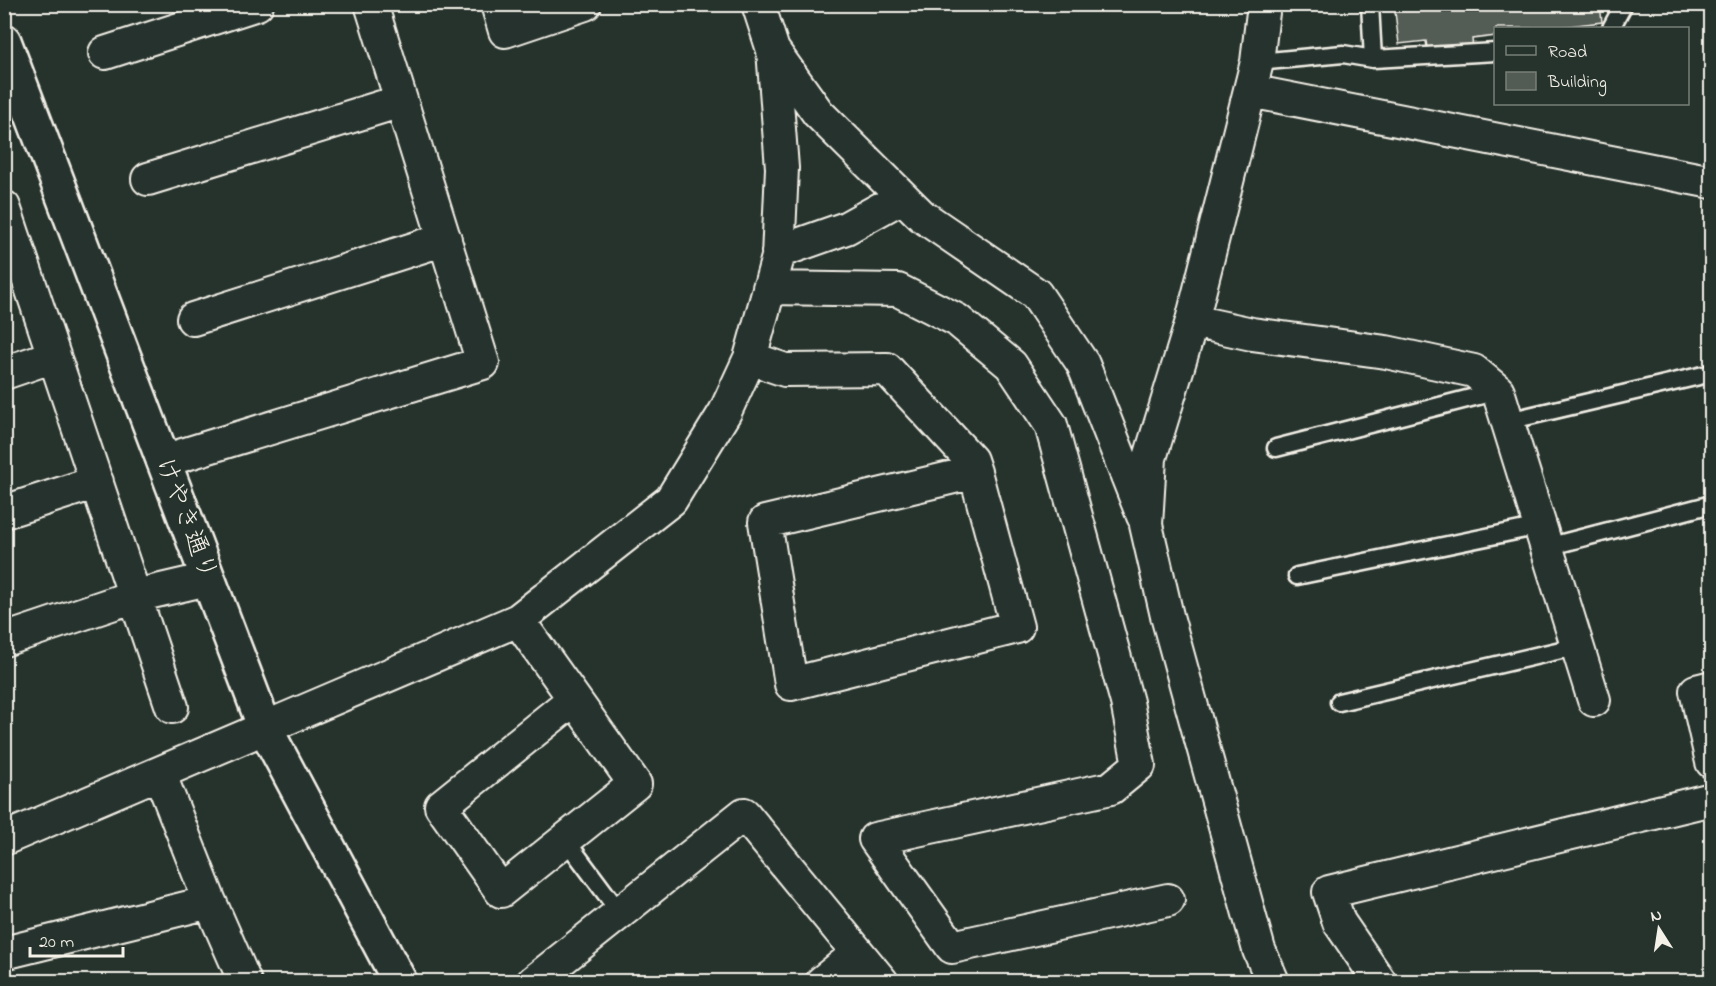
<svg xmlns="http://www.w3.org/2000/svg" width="1716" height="986" font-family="'Indie Flower','Klee One',sans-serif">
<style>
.building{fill:#525c55;stroke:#f4f1e8;stroke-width:1.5}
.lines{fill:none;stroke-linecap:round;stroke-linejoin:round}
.lane-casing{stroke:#f4f1e8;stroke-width:21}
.street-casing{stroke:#f4f1e8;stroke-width:36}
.secondary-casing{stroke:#f4f1e8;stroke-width:38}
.lane{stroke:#26332d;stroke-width:16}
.street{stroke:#26332d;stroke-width:32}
.secondary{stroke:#26332d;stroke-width:33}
.labels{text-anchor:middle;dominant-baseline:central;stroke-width:5;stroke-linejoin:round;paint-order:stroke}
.street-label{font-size:26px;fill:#f4f1e8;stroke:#26332d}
</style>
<rect width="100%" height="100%" fill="#26332d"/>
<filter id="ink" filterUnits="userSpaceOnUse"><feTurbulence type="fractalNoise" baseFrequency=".0167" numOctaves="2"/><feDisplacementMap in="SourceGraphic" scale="12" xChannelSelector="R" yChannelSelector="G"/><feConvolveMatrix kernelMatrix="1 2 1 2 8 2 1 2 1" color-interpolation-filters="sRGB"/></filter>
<g filter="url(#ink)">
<path class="building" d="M1394 4H1600L1602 22 1552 28H1496V36L1472 39 1473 48 1428 54 1426 41 1399 44Z"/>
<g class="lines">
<defs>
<path id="lane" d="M1370 4 1373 59
M1611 28 1624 4
M1257 62 1343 54 1373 59 1496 52
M1508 421 1712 373
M1276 448 1498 391
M1547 547 1712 504
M1297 576 1540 526
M1339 702 1578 646
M565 839 620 913"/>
<path id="street" d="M497 4 505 31 585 4
M1264 4 1257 62 1192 321 1150 458 1146 525 1167 616 1259 950 1273 982
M773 50 818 113 922 216 1036 294 1083 364 1143 516
M105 53 257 4
M1250 91 1712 182
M148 179 401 101
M4 207 172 707
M778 252 846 228 902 197
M769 288 898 290 957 320 1011 365 1051 425 1127 702 1139 765 1111 788 875 839 952 947 1168 900
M193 319 445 239
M1192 321 1252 334 1386 352 1474 371 1498 391 1594 700
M750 358 785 370 887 369 971 460 975 472 1017 627 791 684 765 522 975 472
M4 373 54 356
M163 461 483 363 371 4
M4 512 97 482
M518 620 635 784 501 891 441 806 574 699
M4 640 135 596 208 579
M1712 687 1696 691 1712 762
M160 775 210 902
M4 839 518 620 671 500 725 412 750 358 778 257 782 168 773 50 758 4
M4 953 210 902 245 982
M533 982 744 814 882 982
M822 982 858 953
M1380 982 1339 922 1329 892 1712 799"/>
<path id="secondary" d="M4 41 265 728 400 982"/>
</defs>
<use href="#lane" class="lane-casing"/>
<use href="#street" class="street-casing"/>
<use href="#secondary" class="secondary-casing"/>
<use href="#lane" class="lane"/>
<use href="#street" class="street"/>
<use href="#secondary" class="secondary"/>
</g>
</g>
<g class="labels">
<g class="street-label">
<text transform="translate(185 519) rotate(69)">けやき通り</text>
</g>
</g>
<rect width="1716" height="986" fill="none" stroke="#26332d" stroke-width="24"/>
<rect x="12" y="12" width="1692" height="962" fill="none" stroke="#f4f1e8" stroke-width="2" filter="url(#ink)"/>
<rect x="1494" y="27" width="195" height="78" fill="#26332d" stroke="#787f78" stroke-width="1.5"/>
<rect x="1506" y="46" width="30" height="9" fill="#26332d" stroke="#787f78" stroke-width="1.5"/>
<text x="1548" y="57" font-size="18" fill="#f4f1e8">Road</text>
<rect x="1506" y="72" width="30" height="18" fill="#525c55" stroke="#787f78" stroke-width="1.5"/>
<text x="1548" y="87" font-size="18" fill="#f4f1e8">Building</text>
<g transform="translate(1659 929) rotate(348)" stroke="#26332d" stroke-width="4.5" paint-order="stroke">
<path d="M0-4.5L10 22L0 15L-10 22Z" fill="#f4f1e8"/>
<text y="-9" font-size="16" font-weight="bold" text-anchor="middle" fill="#f4f1e8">N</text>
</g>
<path d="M30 947v9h93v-9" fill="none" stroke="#f4f1e8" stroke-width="3"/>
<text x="39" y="947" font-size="18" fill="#f4f1e8" stroke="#26332d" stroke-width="4.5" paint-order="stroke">20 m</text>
</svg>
